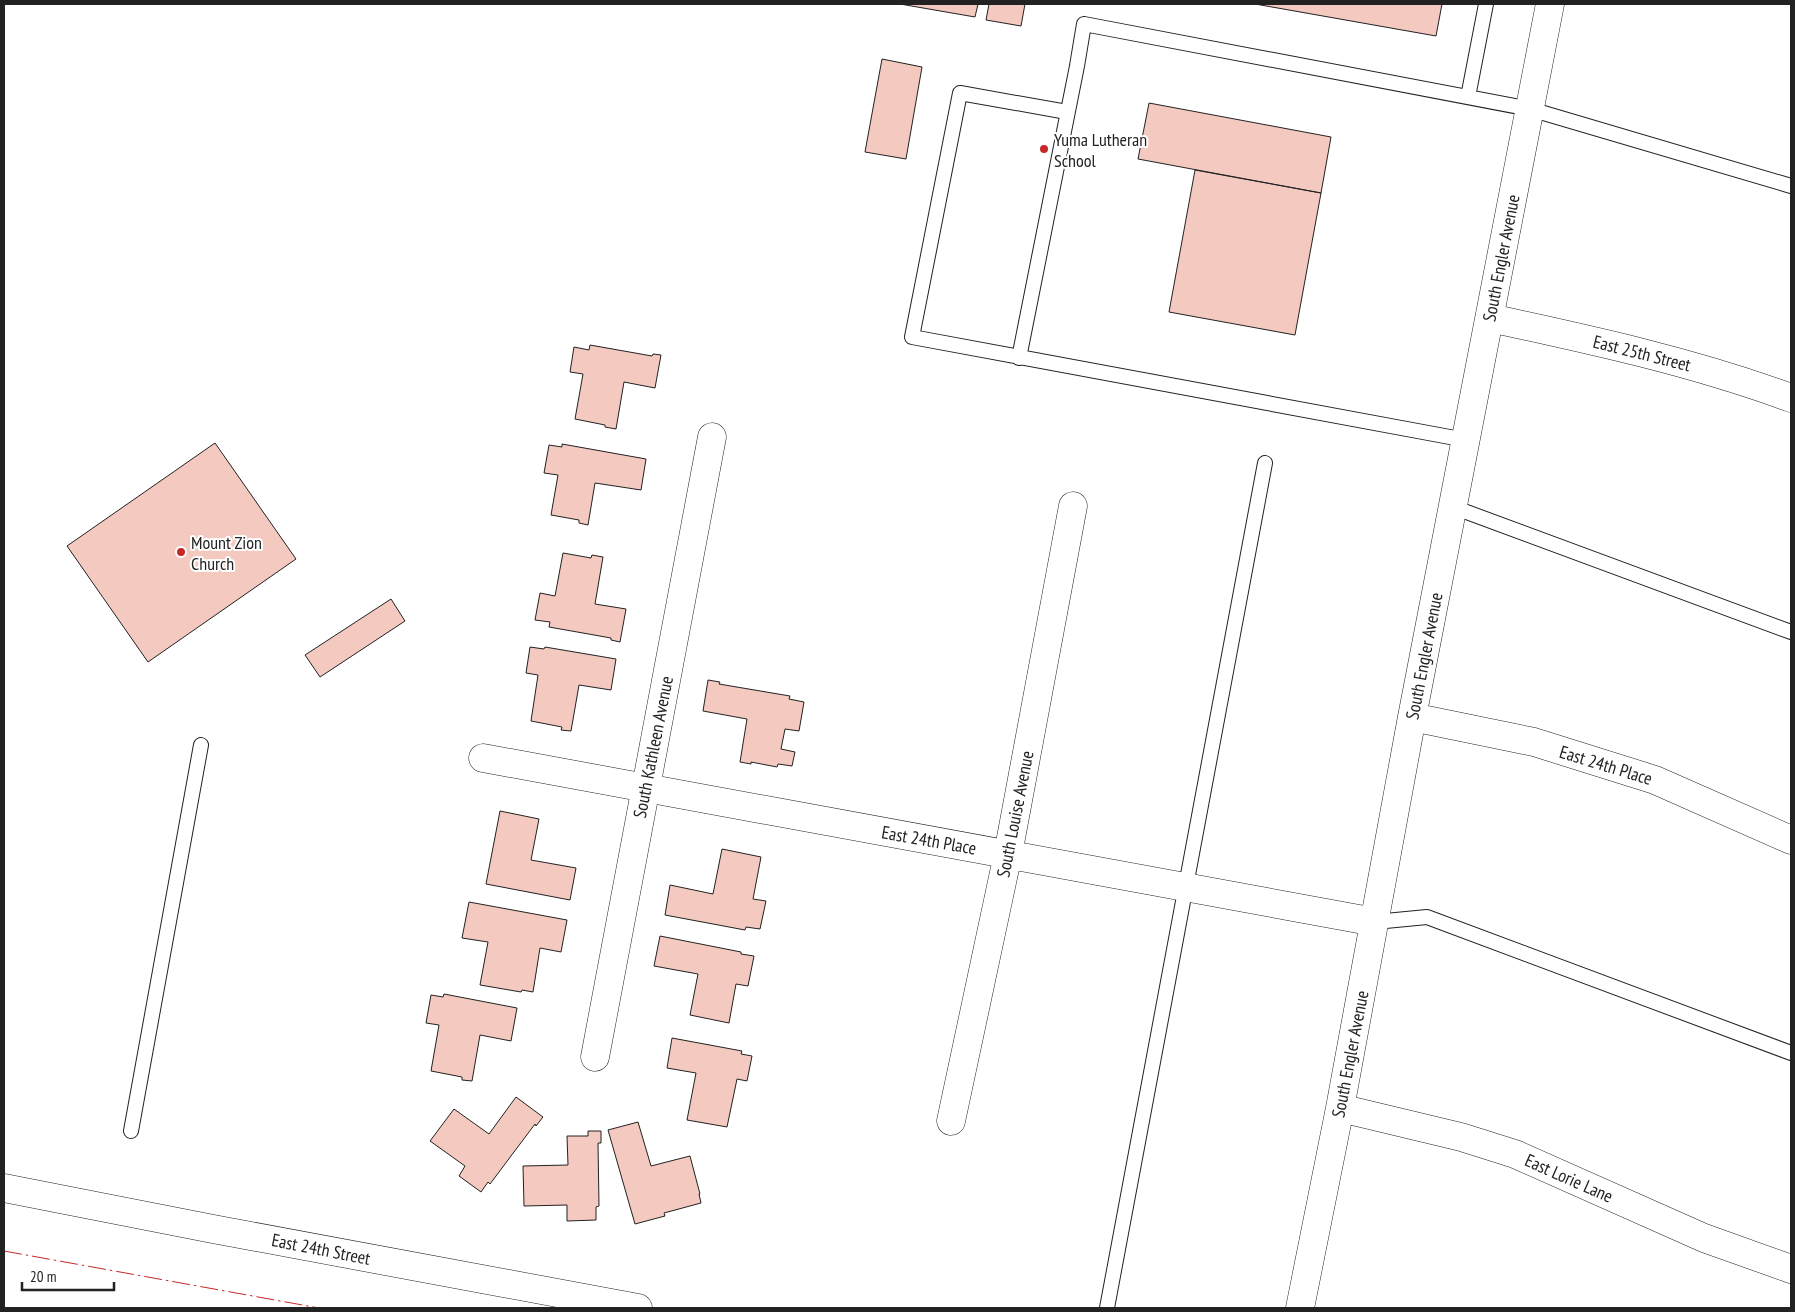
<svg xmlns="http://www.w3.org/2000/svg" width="1795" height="1312" font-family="'PT Sans Narrow',sans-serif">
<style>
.building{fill:#f3c9c0;stroke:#222}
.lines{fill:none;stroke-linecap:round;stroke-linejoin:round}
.lane-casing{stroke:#222;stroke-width:16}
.street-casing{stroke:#222;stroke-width:29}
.secondary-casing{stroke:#222;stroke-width:29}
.lane{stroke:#fff;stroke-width:14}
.street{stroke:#fff;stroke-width:28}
.secondary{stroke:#fff;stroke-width:28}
.power{stroke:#c62828;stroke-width:1;stroke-dasharray:18 4 2.5 4;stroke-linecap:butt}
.poi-dot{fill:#c62828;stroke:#fff;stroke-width:2}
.labels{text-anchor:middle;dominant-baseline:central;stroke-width:4;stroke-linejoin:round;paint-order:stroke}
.poi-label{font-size:18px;fill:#222;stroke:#fff;text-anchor:start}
.street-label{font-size:18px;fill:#222;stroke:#fff}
</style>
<rect width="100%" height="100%" fill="#fff"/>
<path class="building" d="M900 4H978L975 17Z
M989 4H1025L1021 26 986 20Z
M1255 4H1442L1436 36Z
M882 59 922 67 906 159 865 152Z
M1149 103 1331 137 1321 193 1138 159Z
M1195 170 1321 193 1295 335 1169 312Z
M590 345 652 356 653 354 661 355 655 388 624 382 616 429 605 427V425L575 419 583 374 570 372 574 347 589 350Z
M215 443 296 559 148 662 67 546Z
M562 444 646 459 641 490 595 483 588 525 579 523V520L551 515 558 475 544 473 549 445 562 447Z
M563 553 591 558 592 555 603 557 595 604 626 609 620 642 611 640V638L549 627 550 622 535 620 540 593 555 596Z
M391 599 405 621 320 677 305 655Z
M530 647 544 649 545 647 616 659 611 690 579 685 571 731 561 730 562 727 531 721 538 675 526 673Z
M708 680 720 682 719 684 790 696 789 699 804 702 799 731 785 729 781 749 795 752 792 766 778 764 777 767 751 762V764L740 762 747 719 703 711Z
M500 811 539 819 531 860 576 868 570 900 486 884Z
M722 849 761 857 753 899 766 901 760 929 746 927 745 930 665 915 670 885 713 894Z
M469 902 567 920 561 952 540 948 533 992 522 990 521 992 480 985 488 942 462 938Z
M660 936 741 952V954L754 956 748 986 736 984 729 1023 690 1015 698 974 654 966Z
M444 994 517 1008 511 1041 480 1035 472 1081 462 1080V1077L431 1071 439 1025 426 1023 431 995 443 997Z
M672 1038 742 1051 741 1054 752 1056 747 1081 737 1079 727 1127 687 1120 696 1073 667 1068Z
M516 1097 543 1117 536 1126 535 1124 490 1184 488 1182 481 1192 459 1176 465 1166 430 1141 454 1109 489 1134Z
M638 1122 651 1166 690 1156 700 1194H699L701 1203 664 1213 665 1216 635 1224 608 1130Z
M588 1131H601V1143H598L599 1206 596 1207V1220L567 1221V1205L524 1206 523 1166 568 1165 567 1136H588Z"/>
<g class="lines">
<defs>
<path id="lane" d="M1468 97 1486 4
M1067 112 960 93 912 337 1466 440
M1019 358 1077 66 1084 24 1530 109 1791 186
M1453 507 1791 632
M1375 922 1427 917 1791 1053
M131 1131 201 745
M1107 1308 1265 463"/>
<path id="street" d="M1490 318C1592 340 1693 362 1791 398
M1412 717 1534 742 1655 780 1791 840
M483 758 1375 922
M595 1057 712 437
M1340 1108 1461 1137 1515 1154 1704 1238 1791 1269
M951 1121 1008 854 1073 506
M1300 1308 1340 1108 1412 717 1550 4"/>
<path id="secondary" d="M4 1188 213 1229 638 1308"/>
</defs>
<use href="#lane" class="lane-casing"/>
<use href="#street" class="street-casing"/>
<use href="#secondary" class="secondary-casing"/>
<use href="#lane" class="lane"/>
<use href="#street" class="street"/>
<use href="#secondary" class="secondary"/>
<path class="power" d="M4 1251 319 1308"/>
</g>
<g class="poi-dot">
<circle cx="1044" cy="149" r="5"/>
<circle cx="181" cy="552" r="5"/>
</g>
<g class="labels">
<g class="poi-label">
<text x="1054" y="139">Yuma Lutheran<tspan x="1054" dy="21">School</tspan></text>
<text x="191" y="542">Mount Zion<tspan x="191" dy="21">Church</tspan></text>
</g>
<g class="street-label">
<text transform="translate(1501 258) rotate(-79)">South Engler Avenue</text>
<text transform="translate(1642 353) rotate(14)">East 25th Street</text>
<text transform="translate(1424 656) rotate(-79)">South Engler Avenue</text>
<text transform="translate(653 747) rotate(-79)">South Kathleen Avenue</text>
<text transform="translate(1606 765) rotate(17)">East 24th Place</text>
<text transform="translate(1015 814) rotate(-79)">South Louise Avenue</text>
<text transform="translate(929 840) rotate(10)">East 24th Place</text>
<text transform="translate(1350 1054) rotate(-79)">South Engler Avenue</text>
<text transform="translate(1569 1178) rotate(24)">East Lorie Lane</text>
<text transform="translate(321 1249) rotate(11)">East 24th Street</text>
</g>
</g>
<rect width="1795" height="1312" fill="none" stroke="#222222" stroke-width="10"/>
<path d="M22 1282v8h92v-8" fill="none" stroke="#222222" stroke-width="2.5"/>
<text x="30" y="1282" font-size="15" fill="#222222" stroke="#ffffff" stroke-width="4" paint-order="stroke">20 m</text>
</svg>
